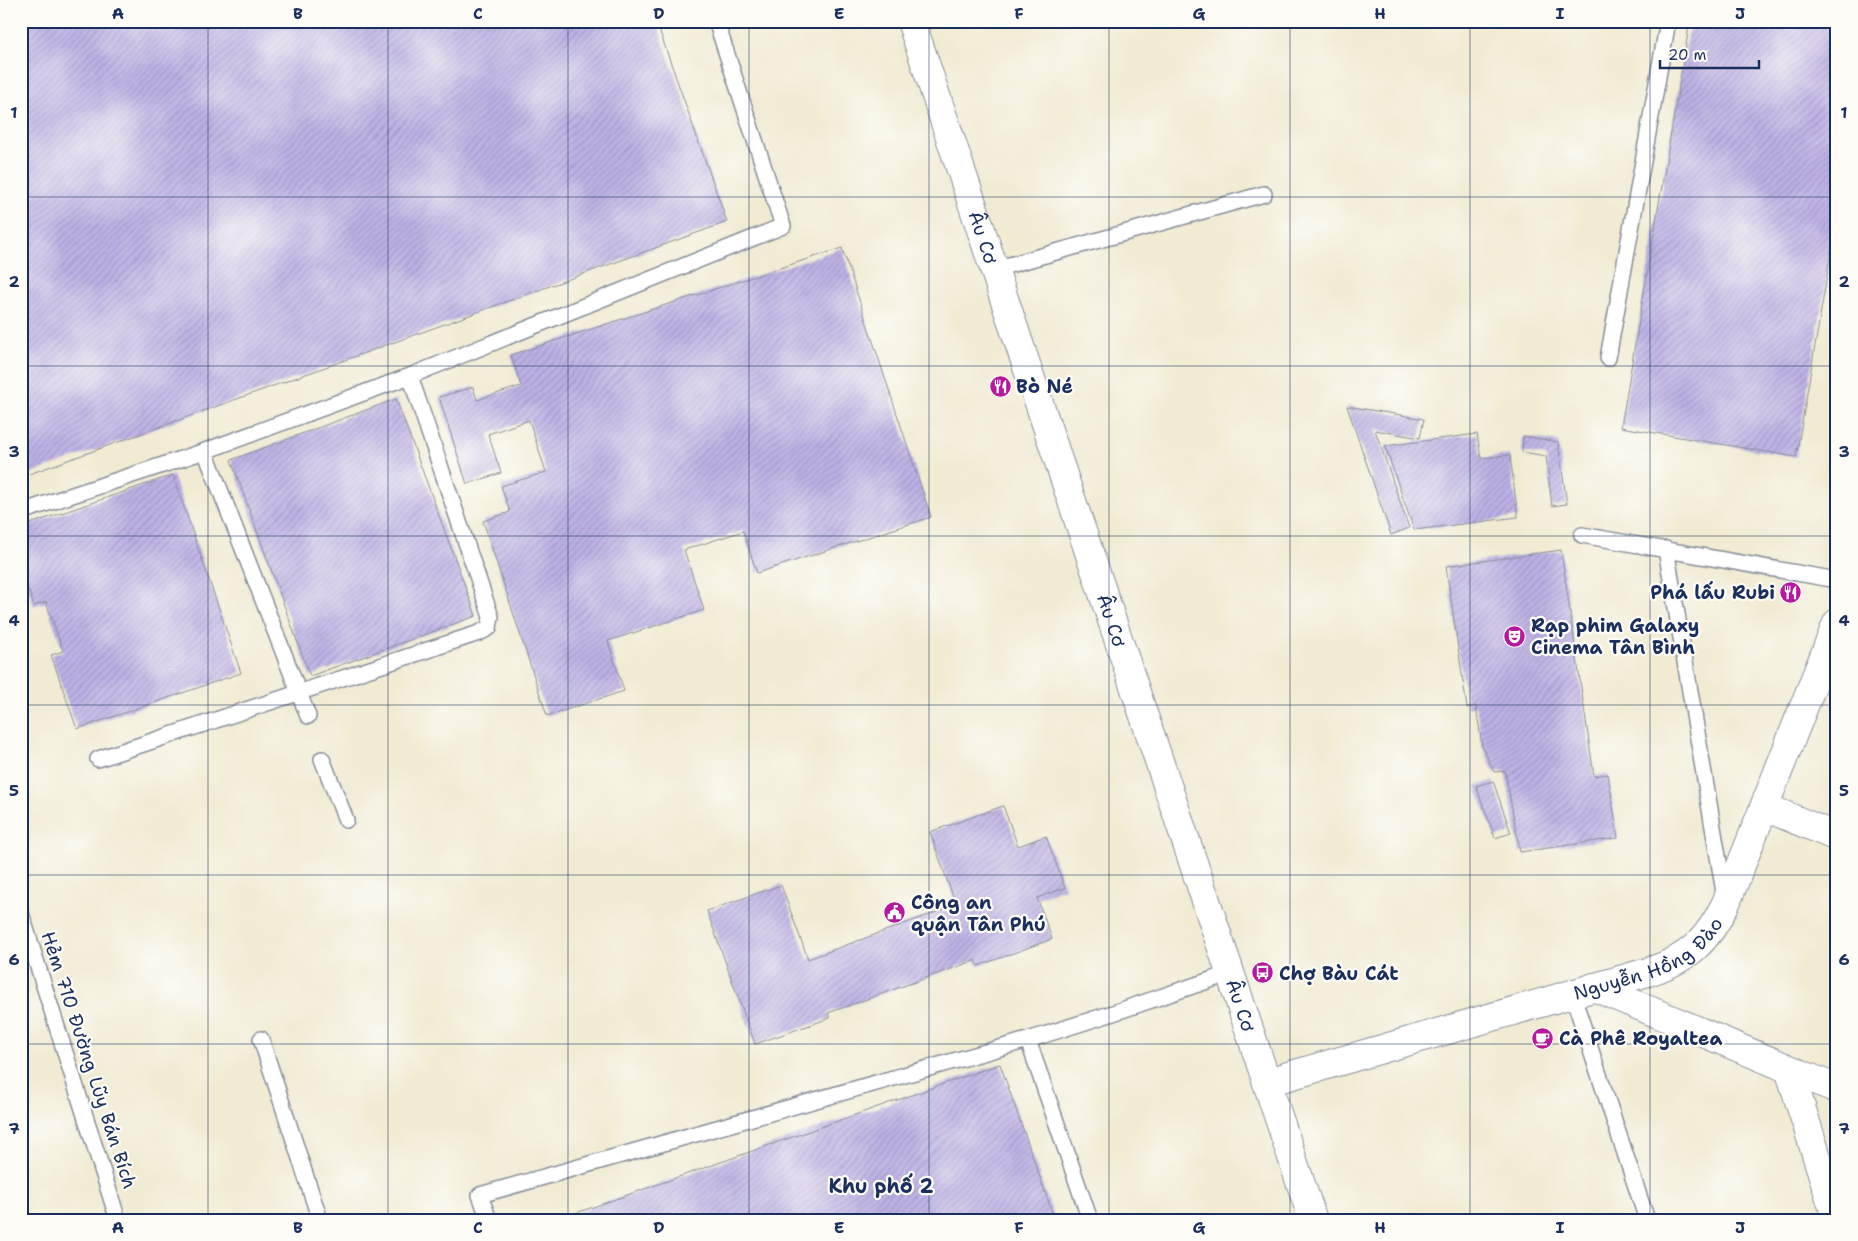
<svg xmlns="http://www.w3.org/2000/svg" width="1858" height="1241" font-family="'Shantell Sans',sans-serif">
<style>
.building{fill:url(#building-hatch)}
.lines{fill:none;stroke-linecap:round;stroke-linejoin:round}
.service-casing{stroke:#868d98;stroke-width:18}
.minor-casing{stroke:#868d98;stroke-width:30}
.tertiary-casing{stroke:#868d98;stroke-width:30}
.secondary-casing{stroke:#868d98;stroke-width:30}
.service{stroke:#fff;stroke-width:15}
.minor{stroke:#fff;stroke-width:28}
.tertiary{stroke:#fff;stroke-width:28}
.secondary{stroke:#fff;stroke-width:28}
.grid{fill:none;stroke:#1b2f5e;stroke-width:1;stroke-opacity:0.55}
.labels{text-anchor:middle;dominant-baseline:central;stroke-width:4.5;stroke-linejoin:round;paint-order:stroke}
.street-label{font-size:19px;fill:#1b2f5e;stroke:#fdfcf7}
.poi-label{font-size:19px;font-weight:bold;fill:#1b2f5e;stroke:#fdfcf7;text-anchor:start}
.neighbourhood-label{font-size:20px;font-weight:bold;fill:#1b2f5e;stroke:#fdfcf7}
.neatline{fill:none;stroke:#1b2f5e;stroke-width:2}
.grid-label{font-size:16px;text-anchor:middle;font-weight:bold;fill:#1b2f5e}
</style>
<defs>
<pattern id="building-hatch" width="6" height="6" patternUnits="userSpaceOnUse" patternTransform="scale(1.25)"><rect width="6" height="6" fill="#beb2e6"/><path d="M-1 1l2-2M0 6l6-6M5 7l2-2" fill="none" stroke="#9a91be"/></pattern>
</defs>
<rect width="100%" height="100%" fill="#fdfcf7"/>
<filter id="ink" filterUnits="userSpaceOnUse"><feTurbulence type="fractalNoise" baseFrequency=".02" numOctaves="2"/><feDisplacementMap in="SourceGraphic" scale="10" xChannelSelector="R" yChannelSelector="G"/><feConvolveMatrix kernelMatrix="1 2 1 2 8 2 1 2 1" color-interpolation-filters="sRGB"/></filter>
<filter id="wash" filterUnits="userSpaceOnUse"><feTurbulence type="fractalNoise" baseFrequency=".0096" numOctaves="4" result="noise"/><feDisplacementMap in="SourceGraphic" scale="20" xChannelSelector="R" yChannelSelector="G"/><feGaussianBlur stdDeviation="1.12" result="paint"/><feColorMatrix in="noise" values="0 0 0 0 0 0 0 0 0 0 0 0 0 0 0 0 0 1.4 0 .05"/><feComposite in="paint" operator="in"/></filter>
<g filter="url(#wash)">
<rect width="100%" height="100%" fill="#f1ebd3"/>
<g id="blocks">
<path class="building" d="M21 21H656L727 222 21 477Z
M1690 21H1837V217L1796 457 1621 427Z
M842 248 931 517 757 573 743 531 684 550 704 610 608 641 624 691 547 716 483 521 510 512 501 486 546 472 529 420 488 434 501 473 467 484 439 397 473 387 477 400 521 386 511 355Z
M396 399 476 616 310 676 231 460Z
M1347 406 1424 419 1420 438 1375 430 1409 528 1391 535Z
M1477 434 1481 458 1510 455 1518 517 1414 530 1385 446Z
M1523 436 1558 442 1567 504 1552 506 1546 456 1522 452Z
M173 475 241 673 77 729 51 655 63 651 46 602 34 606 21 570V527Z
M1561 550 1594 776 1608 774 1618 838 1520 852 1505 771 1494 772 1482 746 1476 706 1467 708 1446 566Z
M1493 781 1511 833 1495 838 1476 786Z
M1003 806 1018 846 1046 836 1065 888 1037 898 1052 939 978 966 976 960 828 1013 830 1018 755 1044 707 911 781 885 808 959 956 905 930 832Z
M1000 1064 1055 1220H559V1219Z"/>
</g>
</g>
<g filter="url(#ink)">
<use href="#blocks" fill-opacity="0" stroke="#868d98" stroke-width="1"/>
<g class="lines">
<defs>
<path id="service" d="M995 269 1264 194
M1608 358 1668 21
M21 512 205 451
M1582 535 1837 580
M1666 549 1725 898
M308 716 205 451 410 376 783 226 716 21
M98 759 479 633 489 628 491 617 410 376
M322 759 346 820
M21 913 118 1220
M1572 993 1647 1220
M261 1039 320 1220
M1028 1040 1090 1220
M489 1220 480 1195 1028 1040 1110 1014 1231 973"/>
<path id="minor" d="M1765 807 1837 837
M1594 987 1837 1089
M1789 1069 1837 1220"/>
<g id="tertiary">
<path id="s1" d="M1268 1082 1651 971C1690 958 1708 940 1726 903L1837 623"/>
</g>
<g id="secondary">
<path id="s2" d="M911 21 1313 1220"/>
</g>
</defs>
<use href="#service" class="service-casing"/>
<use href="#minor" class="minor-casing"/>
<use href="#tertiary" class="tertiary-casing"/>
<use href="#secondary" class="secondary-casing"/>
<use href="#service" class="service"/>
<use href="#minor" class="minor"/>
<use href="#tertiary" class="tertiary"/>
<use href="#secondary" class="secondary"/>
</g>
</g>
<path class="grid" d="M208 21V1220M388 21V1220M568 21V1220M749 21V1220M929 21V1220M1109 21V1220M1290 21V1220M1470 21V1220M1650 21V1220M21 197H1837M21 366H1837M21 536H1837M21 705H1837M21 875H1837M21 1044H1837"/>
<defs>
<symbol id="restaurant-disc" viewBox="-11 -11 22 22"><circle r="9.5" fill="#b5179e" stroke="#fdfcf7"/><path d="M-5-6h1v4h1v-4h1v4h1v-4h1v5L-1.5 .5V6h-2V.5L-5-1ZM5-6V6H3V1.5H1.5Q1.5-4 5-6Z" fill="#fff"/></symbol>
<symbol id="theatre-disc" viewBox="-11 -11 22 22"><circle r="9.5" fill="#b5179e" stroke="#fdfcf7"/><path d="M-5-5.5Q0-4 5-5.5V0Q5 5 0 6Q-5 5-5 0ZM-3.3-2.5H-1v1.5H-3.3ZM1-2.5H3.3v1.5H1ZM-2.8 1Q0 5.5 2.8 1Z" fill="#fff"/></symbol>
<symbol id="civic-disc" viewBox="-11 -11 22 22"><circle r="9.5" fill="#b5179e" stroke="#fdfcf7"/><path d="M-.6-6.5H3V-4.5H.6V-3L4-1V1h2V6H-6V1h2V-1L-.6-3ZM-1.2 2.5V6h2.4V2.5Z" fill="#fff"/></symbol>
<symbol id="bus-disc" viewBox="-11 -11 22 22"><circle r="9.5" fill="#b5179e" stroke="#fdfcf7"/><path d="M-5-6H5V4H4V6H2V4H-2V6H-4V4H-5ZM-3.5-4V0h7V-4ZM-3.5 1.2v1.5H-2V1.2ZM2 1.2v1.5H3.5V1.2Z" fill="#fff"/></symbol>
<symbol id="cafe-disc" viewBox="-11 -11 22 22"><circle r="9.5" fill="#b5179e" stroke="#fdfcf7"/><path d="M-5.5-4.5H6V0H3Q3 3.5 0 3.5H-2.5Q-5.5 3.5-5.5 0ZM3-3.2v2h1.7v-2ZM-6 4.5H4V6H-6Z" fill="#fff"/></symbol>
</defs>
<g fill-rule="evenodd">
<use href="#restaurant-disc" x="988" y="374" width="25" height="25"/>
<use href="#restaurant-disc" x="1778" y="580" width="25" height="25"/>
<use href="#theatre-disc" x="1502" y="624" width="25" height="25"/>
<use href="#civic-disc" x="882" y="900" width="25" height="25"/>
<use href="#bus-disc" x="1250" y="960" width="25" height="25"/>
<use href="#cafe-disc" x="1530" y="1026" width="25" height="25"/>
</g>
<g class="labels">
<g class="street-label">
<text stroke="none"><textPath href="#s2" startOffset="228">Âu Cơ</textPath></text>
<text stroke="none"><textPath href="#s2" startOffset="632">Âu Cơ</textPath></text>
<text stroke="none"><textPath href="#s1" startOffset="402">Nguyễn Hồng Đào</textPath></text>
<text stroke="none"><textPath href="#s2" startOffset="1038">Âu Cơ</textPath></text>
<text transform="translate(89 1060) rotate(72)">Hẻm 710 Đường Lũy Bán Bích</text>
</g>
<g class="poi-label">
<text x="1016" y="386">Bò Né</text>
<text x="1775" y="592" text-anchor="end">Phá lấu Rubi</text>
<text x="1531" y="625">Rạp phim Galaxy<tspan x="1531" dy="22">Cinema Tân Bình</tspan></text>
<text x="911" y="902">Công an<tspan x="911" dy="22">quận Tân Phú</tspan></text>
<text x="1279" y="973">Chợ Bàu Cát</text>
<text x="1559" y="1038">Cà Phê Royaltea</text>
</g>
<g class="neighbourhood-label">
<text x="881" y="1186">Khu phố 2</text>
</g>
</g>
<rect width="1858" height="1241" fill="none" stroke="#fdfcf7" stroke-width="55"/>
<path d="M1660 60v8h99v-8" fill="none" stroke="#1b2f5e" stroke-width="2.5"/>
<text x="1668" y="60" font-size="15" fill="#1b2f5e" stroke="#fdfcf7" stroke-width="4" paint-order="stroke">20 m</text>
<rect x="28" y="28" width="1802" height="1186" class="neatline"/>
<g class="grid-label">
<text x="118" y="19">A</text>
<text x="298" y="19">B</text>
<text x="478" y="19">C</text>
<text x="659" y="19">D</text>
<text x="839" y="19">E</text>
<text x="1019" y="19">F</text>
<text x="1199" y="19">G</text>
<text x="1380" y="19">H</text>
<text x="1560" y="19">I</text>
<text x="1740" y="19">J</text>
<text x="14" y="118">1</text>
<text x="1844" y="118">1</text>
<text x="14" y="287">2</text>
<text x="1844" y="287">2</text>
<text x="14" y="457">3</text>
<text x="1844" y="457">3</text>
<text x="14" y="626">4</text>
<text x="1844" y="626">4</text>
<text x="14" y="796">5</text>
<text x="1844" y="796">5</text>
<text x="14" y="965">6</text>
<text x="1844" y="965">6</text>
<text x="14" y="1134">7</text>
<text x="1844" y="1134">7</text>
<text x="118" y="1233">A</text>
<text x="298" y="1233">B</text>
<text x="478" y="1233">C</text>
<text x="659" y="1233">D</text>
<text x="839" y="1233">E</text>
<text x="1019" y="1233">F</text>
<text x="1199" y="1233">G</text>
<text x="1380" y="1233">H</text>
<text x="1560" y="1233">I</text>
<text x="1740" y="1233">J</text>
</g>
</svg>
